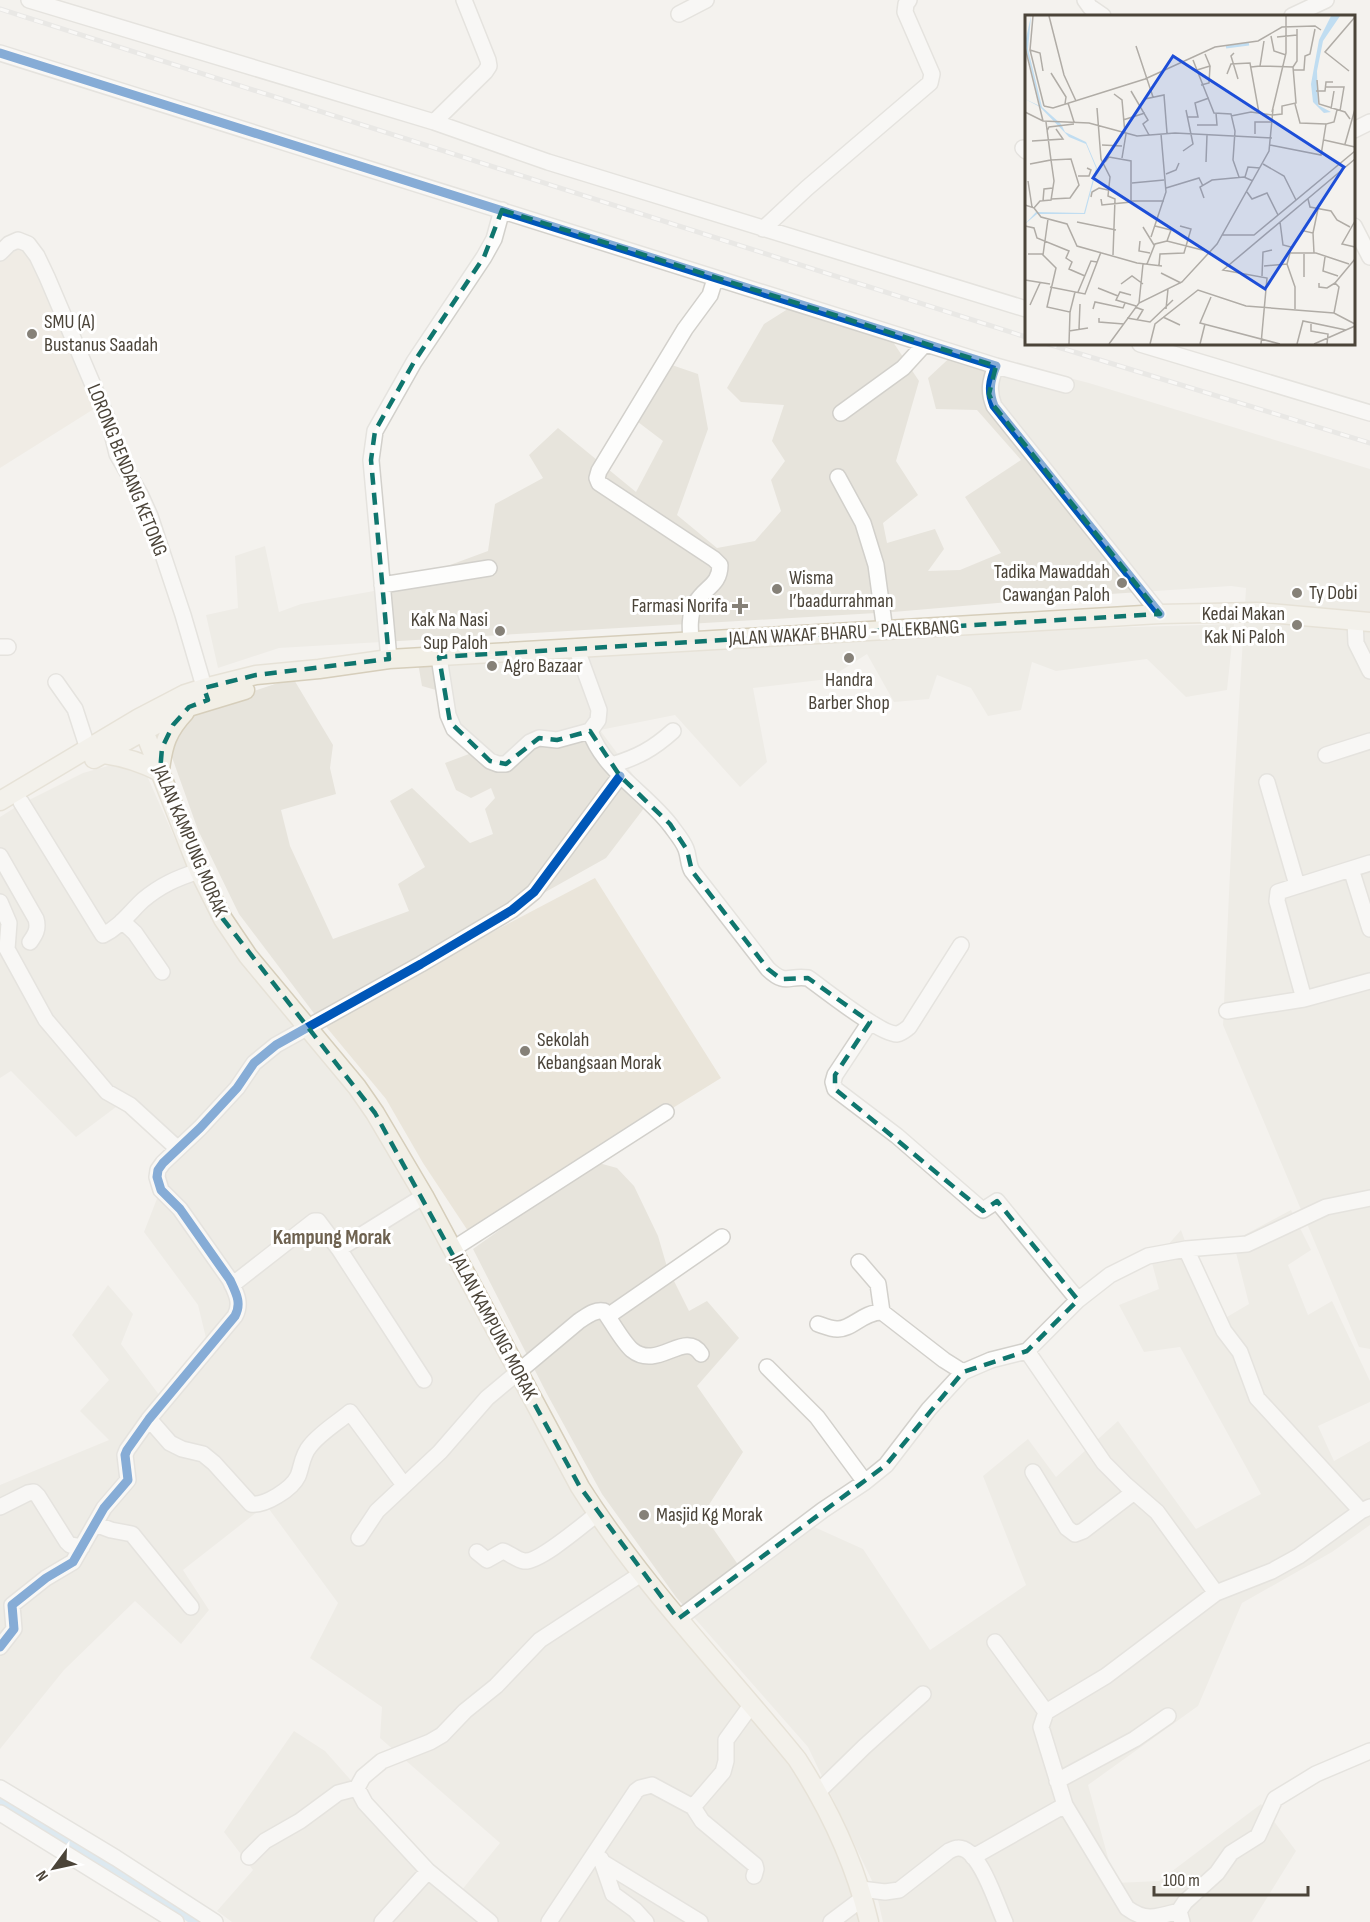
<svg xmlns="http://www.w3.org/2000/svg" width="1370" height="1922" font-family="'Sofia Sans Condensed',sans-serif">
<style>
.residential{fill:#e7e4dc}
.education{fill:#eae5da}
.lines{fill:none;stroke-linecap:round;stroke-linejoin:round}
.canal{stroke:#c0ddf1;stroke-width:10}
.minor-casing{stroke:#d2d0cb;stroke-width:18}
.major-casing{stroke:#d6cebb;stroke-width:21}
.minor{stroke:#fdfdfc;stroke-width:15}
.major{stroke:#f2efe6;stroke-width:18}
.rail-casing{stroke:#dbdbda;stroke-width:5}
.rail{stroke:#fff;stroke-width:3;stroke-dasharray:9;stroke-linecap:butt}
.cycleway-casing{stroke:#fff;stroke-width:13}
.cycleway{stroke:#0057b8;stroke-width:9}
.marked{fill:none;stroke:#0f766e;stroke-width:4.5;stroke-dasharray:12 8;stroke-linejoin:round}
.poi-dot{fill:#868178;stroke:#fff;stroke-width:2}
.labels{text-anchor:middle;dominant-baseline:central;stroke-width:6;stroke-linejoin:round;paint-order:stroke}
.poi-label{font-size:20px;fill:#4b4439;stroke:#fff;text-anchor:start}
.street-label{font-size:20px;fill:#4b4439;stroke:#fff}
.neighbourhood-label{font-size:21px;font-weight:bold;fill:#6e6250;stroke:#fff}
.inset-river{fill:none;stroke:#c0ddf1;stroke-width:3}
.inset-road{fill:none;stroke:#b0aca6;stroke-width:1.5}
.view{fill:#1d4ed8;fill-opacity:0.15;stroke:#1d4ed8;stroke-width:3}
.inset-edge{fill:none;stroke:#4b4439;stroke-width:3}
</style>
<rect width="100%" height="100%" fill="#f4f2ee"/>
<path class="residential" d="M802 300 881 324 919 381 896 461 918 495 883 523 887 543 935 529 944 549 928 571 960 570 1001 553 965 497 1021 460 977 410 936 409 928 378 958 350 1089 383 1370 469V1349L1359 1347 1223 1025 1233 805 1246 588 1231 586 1080 596 893 612 279 648 218 668 206 615 238 608 235 556 265 546 279 612 301 604 385 589 488 551 495 504 543 478 529 455 558 428 636 492 663 441 638 422 663 362 698 374 708 429 677 515 717 548 755 541 781 511 771 480 785 461 772 441 784 405 741 402 727 388 764 324Z
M1234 624 1227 690 1186 697 1147 659 1056 671 1032 662 1021 710 988 716 971 688 937 675 929 699 894 702 867 654 828 679 753 688 767 762 740 787 675 715 600 730 651 799 606 858 501 917 316 1016 239 914 198 830 168 746 177 729 206 707 293 678 333 745 330 768 336 794 281 810 290 846 333 939 409 911 398 884 425 867 390 801 412 788 470 843 493 834 485 809 495 798 491 788 471 798 456 790 445 763 477 751 449 722 443 692 422 686 418 663 1063 629Z
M122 762 144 769 187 866 369 1110 557 1457 820 1801 862 1922H232L217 1911 253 1870 224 1832 294 1731 325 1751 379 1812 461 1891 500 1843 380 1738 382 1707 310 1658 338 1603 266 1505 183 1570 209 1610 181 1644 135 1601 64 1670 0 1749V1485L109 1440 80 1411 109 1380 72 1335 108 1285 133 1314 121 1344 160 1396 206 1338 198 1305 144 1232 179 1142 124 1101 76 1137 11 1071 0 1078V817L19 805 83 773Z
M595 1162 617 1168 634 1186 658 1236 667 1267 689 1311 707 1301 739 1338 697 1386 743 1452 703 1514 739 1566 812 1526 863 1549 930 1650 1026 1585 983 1476 1028 1439 1056 1477 1118 1421 1196 1529 1261 1494 1180 1347 1144 1352 1119 1305 1159 1289 1152 1263 1181 1230 1215 1324 1249 1304 1233 1241 1291 1210 1311 1250 1288 1265 1308 1315 1332 1301 1370 1381V1402L1318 1426 1334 1461 1370 1441V1525L1332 1552 1242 1603 1198 1706 1088 1785 1115 1883 1159 1881 1261 1804 1296 1851 1252 1922H883L875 1887 808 1747 676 1597 602 1494 547 1394 473 1249Z"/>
<path class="education" d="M24 248 33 261 97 407 0 468V259L14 249Z
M595 878 721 1078 470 1234 423 1163 386 1099 323 1023 329 1018Z"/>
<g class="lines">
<path class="canal" d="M0 1799 130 1877 197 1922"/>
<defs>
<path id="minor" d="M29 0 434 122 548 162 1026 309
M1085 0 1090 7 1103 16
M679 14 706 0
M1292 16 1326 0
M0 53 996 366C990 381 988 391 994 406L1160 614
M434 122 485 72 489 66 488 60 464 0
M1354 130 1370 122
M1023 148 1026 151
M1354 226 1370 257
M763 229 807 188 930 83 932 74 905 12 906 4 909 0
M0 253 9 244 18 240 28 244 37 256 47 277 110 425 117 454 140 494 150 516 183 615 207 697
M1140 344 1370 413
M996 366 1066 385
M841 413 903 368 924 345
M838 477 863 523 876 565 885 631
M382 585 489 568
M1355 620 1356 643 1370 671
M691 641C690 629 689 615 695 604 704 587 720 586 720 565L714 559 599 483 597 478 599 471 685 329 710 295 715 279
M0 647H8
M576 647 599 710 598 720 590 731C604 771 647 794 671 826 676 833 683 841 686 849 689 857 688 864 692 871L768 969C786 986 788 975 808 978 824 989 881 1035 897 1034 902 1033 905 1030 909 1027L961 945
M439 657 448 715 454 729 490 761 498 764H506L530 742 539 738 557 740 590 731
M389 659 371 460 375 431 414 362 484 257 494 239 502 210
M56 682 75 709 88 749
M1326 755 1370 741
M612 765C638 757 653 749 673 731
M1267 782 1297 885
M21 802 103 935C120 927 130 912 143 900 161 885 177 878 199 871
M0 856 36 919C39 929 35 935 30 942
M1351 869 1370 929
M0 902 9 923 7 949 46 1020 107 1092 130 1105 178 1149
M122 921 135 933 162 972
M1304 999 1277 901 1278 892 1370 863
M1227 1011 1304 999 1370 981
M870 1022 835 1075 833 1082 835 1089 897 1136 980 1208 983 1210 997 1201 1078 1300
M339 1249 424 1196
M453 1249 666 1112
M1186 1249 1224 1331 1240 1352 1257 1398 1361 1511
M859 1262 878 1284 882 1312
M232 1285 314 1221H318L339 1249 424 1380
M608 1316 722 1237
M818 1324C824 1326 831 1329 837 1329 851 1330 863 1312 882 1312L944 1360 963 1372
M1027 1351 1104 1463 1126 1485 1157 1512 1216 1593
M767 1367 817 1417 865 1482
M149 1419 170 1443 182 1449 203 1454 214 1463 251 1504C265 1506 292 1489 298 1476 302 1466 302 1455 310 1446 320 1433 337 1423 350 1412L404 1485
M1033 1472 1067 1528 1075 1534 1083 1531 1134 1492
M0 1507 28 1493 34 1492 38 1496 67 1542 70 1545 82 1547
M95 1524 111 1530 132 1534 191 1607
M359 1538 377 1511 440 1452 487 1398 579 1321C587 1316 595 1309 604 1311 612 1322 622 1341 632 1350 658 1371 685 1329 701 1354
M477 1552 487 1560 503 1551C509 1553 517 1560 524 1561 539 1563 585 1523 597 1514
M678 1619 823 1510 865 1482 886 1465 929 1409 963 1372 991 1360 1027 1351 1078 1300 1110 1275 1148 1256 1186 1249 1247 1244 1326 1207 1370 1198
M995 1642 1046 1712
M0 1647 14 1629 12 1605 46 1578 73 1562 104 1508 128 1480 125 1455 127 1450 149 1419 235 1316C242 1303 236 1293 230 1280L180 1209 161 1190 157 1177 158 1170 163 1163 200 1128 237 1088 254 1063 276 1045 421 964 512 910 534 892 620 776
M1057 1781 1135 1739 1168 1716
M0 1788 116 1858 215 1922
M818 1792 864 1747 923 1694
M693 1807 702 1821 755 1865 756 1869 754 1876
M0 1813 176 1922
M249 1857 265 1841 300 1821 338 1793 357 1788
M973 1857 1065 1805
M601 1859 613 1894 635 1910 646 1922
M602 1862 700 1922
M861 1889 885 1892 899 1890 949 1851C951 1850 955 1848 958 1848 980 1847 997 1906 1005 1922
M1179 1911C1157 1917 1146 1922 1127 1908L1065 1805 1041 1727 1046 1712 1106 1676 1216 1593 1272 1571 1299 1556 1361 1511 1370 1507
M382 1922 428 1871
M490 1922 428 1871 365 1803 357 1788 363 1777 382 1761 430 1742 442 1735 465 1711 496 1686 540 1640 641 1574
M549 1922 636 1791 640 1788 652 1785 693 1807 723 1772 726 1761V1740L752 1704
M831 1922 863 1898
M1182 1922 1179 1911 1185 1902 1217 1873 1231 1853 1258 1836 1275 1799 1316 1774 1370 1751"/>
<path id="major" d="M139 718 199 871 223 919 248 956 357 1087 375 1113 424 1196 580 1487C642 1585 724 1669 797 1759 830 1810 855 1863 869 1922
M104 754C125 757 141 762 160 772
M94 759 144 731 189 707 245 690
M160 770C163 745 167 731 185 712
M0 801 139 718 185 694 204 688 256 675 319 669 389 659 1160 614 1257 612 1370 622"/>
</defs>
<use href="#minor" class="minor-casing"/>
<use href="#major" class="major-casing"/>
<use href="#minor" class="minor"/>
<use href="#major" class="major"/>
<defs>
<path id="rail" d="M0 9 1026 337
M1048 344 1370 443"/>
</defs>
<use href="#rail" class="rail-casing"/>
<use href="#rail" class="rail"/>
<defs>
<path id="cycleway" d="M0 53 996 366C990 381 988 391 994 406L1160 614
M0 1647 14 1629 12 1605 46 1578 73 1562 104 1508 128 1480 125 1455 127 1450 149 1419 235 1316C242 1303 236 1293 230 1280L180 1209 161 1190 157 1177 158 1170 163 1163 200 1128 237 1088 254 1063 276 1045 421 964 512 910 534 892 620 776"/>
</defs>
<use href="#cycleway" class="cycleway-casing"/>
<use href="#cycleway" class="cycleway"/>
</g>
<path d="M0 0H1370V1922H0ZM502 210 996 366 989 394 994 406 1160 614 439 657 450 722 490 761 506 764 539 738 557 740 590 731 620 776 670 824 687 850 692 871 768 969 781 979 808 978 870 1022 835 1075V1089L983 1211 997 1201 1078 1300 1027 1351 963 1372 886 1465 678 1619 580 1487 375 1113 223 919 160 772 162 748 173 725 189 707 208 700 204 688 256 675 389 659 371 460 375 431 414 362 484 257Z" fill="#f4f2ee" fill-opacity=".55" fill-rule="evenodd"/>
<path class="marked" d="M502 210 996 366 989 394 994 406 1160 614 439 657 450 722 490 761 506 764 539 738 557 740 590 731 620 776 670 824 687 850 692 871 768 969 781 979 808 978 870 1022 835 1075V1089L983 1211 997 1201 1078 1300 1027 1351 963 1372 886 1465 678 1619 580 1487 375 1113 223 919 160 772 162 748 173 725 189 707 208 700 204 688 256 675 389 659 371 460 375 431 414 362 484 257Z"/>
<g class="poi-dot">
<circle cx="32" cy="334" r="6"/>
<circle cx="1122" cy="583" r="6"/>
<circle cx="777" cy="589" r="6"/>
<circle cx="1297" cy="593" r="6"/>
<path d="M737 597h6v6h6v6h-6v6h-6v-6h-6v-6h6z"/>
<circle cx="1297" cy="625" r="6"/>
<circle cx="500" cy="631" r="6"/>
<circle cx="849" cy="658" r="6"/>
<circle cx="492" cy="666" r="6"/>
<circle cx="525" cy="1051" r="6"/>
<circle cx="644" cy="1515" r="6"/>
</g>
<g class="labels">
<g class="poi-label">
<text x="44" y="322">SMU (A)<tspan x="44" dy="23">Bustanus Saadah</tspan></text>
<text x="1110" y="572" text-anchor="end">Tadika Mawaddah<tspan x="1110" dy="23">Cawangan Paloh</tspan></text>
<text x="789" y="578">Wisma<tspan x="789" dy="23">I’baadurrahman</tspan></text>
<text x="1309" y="593">Ty Dobi</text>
<text x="728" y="606" text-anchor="end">Farmasi Norifa</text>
<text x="1285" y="614" text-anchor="end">Kedai Makan<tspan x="1285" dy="23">Kak Ni Paloh</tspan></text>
<text x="488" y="620" text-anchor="end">Kak Na Nasi<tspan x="488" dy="23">Sup Paloh</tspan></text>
<text x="504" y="666">Agro Bazaar</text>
<text x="849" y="680" text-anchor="middle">Handra<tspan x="849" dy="23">Barber Shop</tspan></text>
<text x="537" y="1040">Sekolah<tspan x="537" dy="23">Kebangsaan Morak</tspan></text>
<text x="656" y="1515">Masjid Kg Morak</text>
</g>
<g class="street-label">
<text transform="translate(127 470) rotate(68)">LORONG BENDANG KETONG</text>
<text transform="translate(844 633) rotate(-3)">JALAN WAKAF BHARU - PALEKBANG</text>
<text transform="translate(190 841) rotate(67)">JALAN KAMPUNG MORAK</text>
<text transform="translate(494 1327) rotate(62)">JALAN KAMPUNG MORAK</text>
</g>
<g class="neighbourhood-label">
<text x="332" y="1237">Kampung Morak</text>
</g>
</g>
<g transform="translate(1025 15)">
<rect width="330" height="330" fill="#f4f2ee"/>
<path d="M6 1 3 34 17 92 36 109 40 117 61 127 72 153 60 199H12L0 209 11 197 59 198 71 153 61 129 44 122 15 92 0 84 15 91 0 28ZM306 1H315L298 26 292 56 293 90 306 97 299 98 288 87 286 69 294 25Z" fill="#c0ddf1"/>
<path class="inset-river" d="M201 32 224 29"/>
<path class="inset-road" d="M8 1 5 35 19 91M24 1 39 60 51 86M246 21 249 36 261 40M252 22 272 20M111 31 128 82M0 32 18 106M5 35 15 38 18 56M209 38 206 41 213 64M168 45 189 98 206 99 210 116 208 145 214 162M235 51 268 52 271 88 257 91V99L248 100M226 52 235 51 239 26M268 52 272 46V14M172 55 185 51 180 39M268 55H279L280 41 285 39 290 14M324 56 300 37 330 2M26 58 41 82 40 89M202 59 206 49 225 48 234 98M292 65 294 89 320 97 325 104M176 70 184 68 185 51M300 72H319L315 96M106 76 123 105 118 109 124 120M291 76H300L301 67H308M89 79 97 85 100 119M43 88 49 107M116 89 120 84 139 80 142 118M270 89 275 108 301 109M19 91 28 93 120 64 190 32 233 26 257 12 290 11 296 15M72 93 76 144 85 162 83 181 90 184 88 240M306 94 309 76M0 97 18 106 64 108 112 121 150 118 247 123M247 97 261 38V1M206 101 226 97 247 100M163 102H173L170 88 184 83M98 105 120 98M21 107 26 145 46 144 54 170 45 183 26 184M172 110H192L191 98M22 116 24 112 49 109M230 119V107H246M299 125 330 132M7 126 38 124 31 114M320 129 330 94M77 130 97 131M245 130 296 140 301 109 309 107 312 95M158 136 168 129 161 95M97 143 101 119M181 147 182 120M238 149 259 161 271 185M141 159 151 155 154 148M53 161H64L66 155 62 153M220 162 223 152 235 153M3 166 7 192M107 168 139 165M141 173 174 163 178 171M222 177 227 184 242 178 253 200M66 182 67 177 74 173 83 175M179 183 175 172 187 165 219 162 228 166M76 184 77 190 106 187V146L84 142 80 147M283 184 285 192 306 196 312 205 325 212M18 186 19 174 28 173M106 186H139M0 190 9 193 15 186 26 185 29 166 26 145 5 149M9 193 16 202 42 209 52 231 112 248 137 251M330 206 317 229 330 232M52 207 91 215M255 207 258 230 266 232 265 238H291L324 249M0 211 9 213 12 223 44 236 41 243 47 247 44 254 60 261M130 211 146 215 142 226M118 212 129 230M279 212V216L288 218 289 238M288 218 293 194M197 220H229L330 136M126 222 141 177 136 119M115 226 114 236 125 238M3 239H17L31 253 22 292 45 297 44 329M279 239V262M18 240 23 204M300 242 298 256 313 261M122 249 130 229 142 226 185 237M262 249 270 272V294M134 250 135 239 159 238 166 214 155 211M239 251 262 249 265 238M136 258 156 268M237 261 238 237 247 235M0 265 25 269M294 268V272L302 273 310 268M96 269 107 261 118 269M25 272 60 279 76 237M73 273 93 281M53 277 66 246 72 247M106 280 95 277 91 285 111 291M186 282 175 308 255 329M114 288 118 249M5 290 15 268M110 292 118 295 112 305M68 294 70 287 98 293 100 288M141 294 143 274M45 297 50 277M309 298 314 272 310 268 330 244M138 302 155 310M74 303V307L99 309M102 303 125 307 148 285M286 309V316L303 319 302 329M54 314 55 289M44 316 63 313M84 329 114 288 157 267 192 229 244 136 248 94M125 329 130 309 173 275 221 291 309 298 330 309M175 329 180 309M236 329 242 263 198 255 330 144M272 329 278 306 321 315M289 329 330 311"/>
<path class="view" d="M148 41 319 152 240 274 68 163Z"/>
<rect width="330" height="330" class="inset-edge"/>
</g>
<g transform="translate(54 1868) rotate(237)" stroke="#ffffff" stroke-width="4.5" paint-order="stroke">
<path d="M0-4.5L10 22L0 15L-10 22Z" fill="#4b4439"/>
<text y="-9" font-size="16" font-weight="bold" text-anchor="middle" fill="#4b4439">N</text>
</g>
<path d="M1154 1886v9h154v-9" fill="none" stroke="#4b4439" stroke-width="3"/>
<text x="1163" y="1886" font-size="18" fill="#4b4439" stroke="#ffffff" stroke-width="4.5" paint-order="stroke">100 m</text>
</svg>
